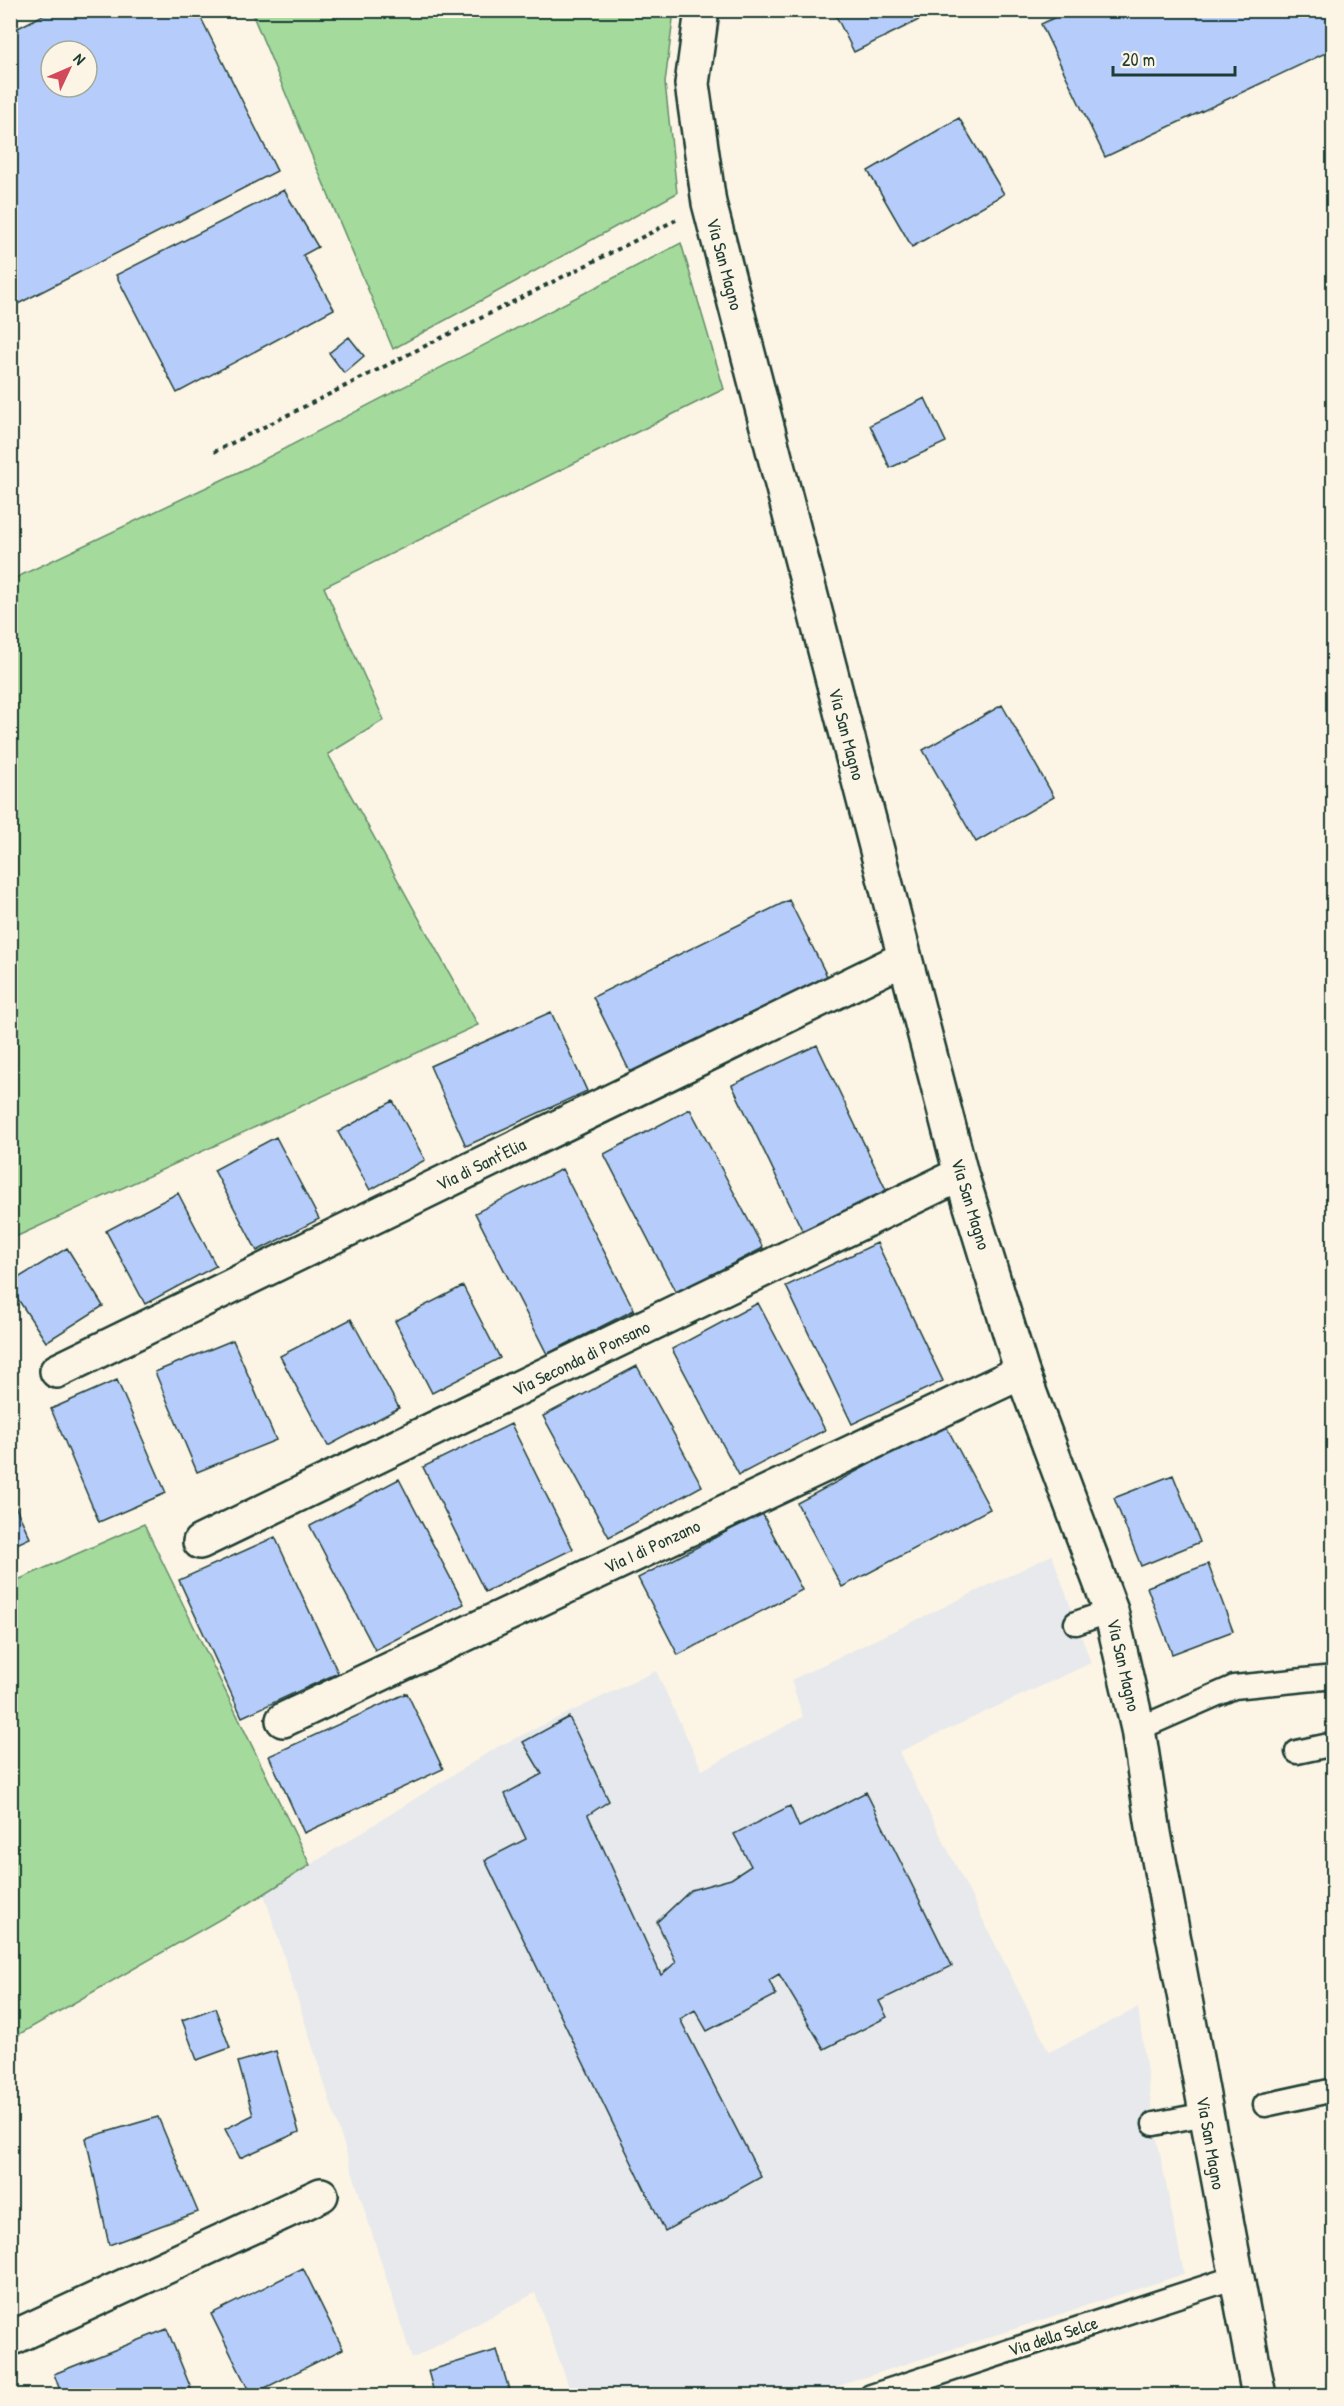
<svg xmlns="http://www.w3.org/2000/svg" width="1344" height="2406" font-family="'Patrick Hand',sans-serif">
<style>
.built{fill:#e7e9ec}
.green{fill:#a5da9d;stroke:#628c68;stroke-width:1.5}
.building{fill:#b6cdfc;stroke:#1f3d34;stroke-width:1.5;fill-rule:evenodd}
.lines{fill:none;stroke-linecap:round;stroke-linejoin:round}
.lane-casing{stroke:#1f3d34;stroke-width:27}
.street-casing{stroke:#1f3d34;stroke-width:38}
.path{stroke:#1f3d34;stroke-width:4;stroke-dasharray:4.5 4.5;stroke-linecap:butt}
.lane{stroke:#fcf5e5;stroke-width:22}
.street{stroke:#fcf5e5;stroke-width:33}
.labels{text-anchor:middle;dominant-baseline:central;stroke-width:6;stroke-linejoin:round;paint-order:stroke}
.street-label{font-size:18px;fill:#1f3d34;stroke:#fcf5e5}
</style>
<rect width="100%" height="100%" fill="#fcf5e5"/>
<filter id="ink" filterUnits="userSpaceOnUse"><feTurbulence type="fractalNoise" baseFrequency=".0167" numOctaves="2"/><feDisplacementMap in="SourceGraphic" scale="12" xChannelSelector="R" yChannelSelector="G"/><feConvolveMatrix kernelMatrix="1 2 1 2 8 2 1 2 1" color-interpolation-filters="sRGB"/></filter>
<g filter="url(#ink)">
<path class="built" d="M1052 1555 1091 1663 899 1752 1049 2052 1138 2008 1154 2124 1184 2274 810 2395H572L535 2293 412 2359 264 1894 497 1747 656 1671 702 1770 803 1717 791 1680Z"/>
<path class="green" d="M251 11H674L665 83 677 193 393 349Z
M681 243 724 389 324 587 384 720 328 754 478 1025 11 1239V580L247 468Z
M144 1524 310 1865 264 1894 11 2039V1583Z"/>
<path class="building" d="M53 10H197L277 171 10 308V32ZM51 51H87V87H51Z
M833 10H939L854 52Z
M1070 10H1334V49L1105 157 1041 24Z
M959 118 1004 194 912 247 868 171Z
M284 190 318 247 303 255 334 309 177 393 116 275Z
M349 337 364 356 344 373 329 353Z
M925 398 946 442 890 468 870 425Z
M1002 705 1054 797 976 842 923 750Z
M789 900 829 980 632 1076 593 997Z
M551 1012 587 1091 466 1146 430 1066Z
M817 1045 888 1194 804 1234 732 1085Z
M393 1101 425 1160 370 1190 338 1132Z
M690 1109 763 1248 676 1293 604 1154Z
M276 1137 319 1219 257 1251 214 1170Z
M562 1169 634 1310 547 1354 475 1213Z
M178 1193 216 1266 145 1304 106 1231Z
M877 1243 943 1381 852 1424 786 1286Z
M67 1248 103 1306 46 1342 10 1287V1283Z
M463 1286 500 1358 432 1393 395 1321Z
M758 1303 825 1430 739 1475 672 1349Z
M351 1319 399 1408 328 1446 280 1356Z
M233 1340 276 1440 197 1472 155 1372Z
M637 1366 702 1486 609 1537 543 1416Z
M117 1380 166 1493 99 1522 51 1409Z
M511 1424 573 1549 485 1592 423 1467Z
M945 1424 990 1509 842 1587 797 1503Z
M1173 1475 1200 1542 1141 1566 1114 1498Z
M399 1479 464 1604 375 1650 310 1526Z
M10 1495 30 1538 10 1547Z
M762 1513 802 1590 678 1655 638 1578Z
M275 1537 338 1673 242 1717 179 1580Z
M1208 1564 1233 1631 1172 1654 1147 1587Z
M407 1693 443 1769 304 1833 269 1756Z
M569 1717 609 1801 588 1815 661 1975 676 1962 657 1922 691 1890 731 1879 751 1866 734 1834 790 1806 799 1827 866 1792 952 1966 879 2001 887 2017 824 2049 779 1974 769 1980 776 1995 707 2031 695 2010 680 2019 761 2177 665 2231 485 1860 526 1839 505 1794 542 1774 523 1742Z
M215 2008 230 2048 197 2060 182 2020Z
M276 2051 299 2132 240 2158 225 2129 253 2115 238 2062Z
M158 2117 198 2212 109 2245 86 2138Z
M303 2268 343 2349 251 2395 211 2314Z
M167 2329 194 2396H62L54 2374Z
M497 2350 511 2396H435L428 2371Z"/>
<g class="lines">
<defs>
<path id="lane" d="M1076 1623 1111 1611
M1138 1729 1234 1687 1334 1677
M1297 1752 1334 1744
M1265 2105 1334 2090
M1154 2124 1206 2114
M871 2396 1236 2277"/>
<path id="street" d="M702 10 692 84 709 203 961 1174 1022 1372 1111 1611 1138 1729 1154 1833 1259 2396
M57 1371 905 958
M200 1542 961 1174
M283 1720 1022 1372
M10 2339 321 2195"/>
</defs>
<use href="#lane" class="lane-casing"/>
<use href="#street" class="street-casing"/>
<path class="path" d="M214 452 676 220"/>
<use href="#lane" class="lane"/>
<use href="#street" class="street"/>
</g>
</g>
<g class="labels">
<g class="street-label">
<text transform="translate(725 264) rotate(75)">Via San Magno</text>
<text transform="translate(847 734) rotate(75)">Via San Magno</text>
<text transform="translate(481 1164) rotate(-26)">Via di Sant'Elia</text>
<text transform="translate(971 1204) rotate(73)">Via San Magno</text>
<text transform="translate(581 1358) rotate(-26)">Via Seconda di Ponsano</text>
<text transform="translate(652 1546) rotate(-25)">Via I di Ponzano</text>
<text transform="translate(1124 1665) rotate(77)">Via San Magno</text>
<text transform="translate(1211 2143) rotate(80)">Via San Magno</text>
<text transform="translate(1053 2336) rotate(-18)">Via della Selce</text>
</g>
</g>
<rect width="1344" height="2406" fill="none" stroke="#fcf5e5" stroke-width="36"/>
<rect x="18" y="18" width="1308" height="2370" fill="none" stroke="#1f3d34" stroke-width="2" filter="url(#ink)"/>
<g transform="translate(69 69) rotate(46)"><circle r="28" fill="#fcf5e5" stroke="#a4ab9e" stroke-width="1.5"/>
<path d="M0-4.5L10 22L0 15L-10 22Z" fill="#d1495b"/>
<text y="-9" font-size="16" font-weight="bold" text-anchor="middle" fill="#1f3d34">N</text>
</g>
<path d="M1113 66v9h122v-9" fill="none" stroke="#1f3d34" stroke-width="3"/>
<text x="1122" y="66" font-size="18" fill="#1f3d34" stroke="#fcf5e5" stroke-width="4.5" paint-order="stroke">20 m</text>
</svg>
